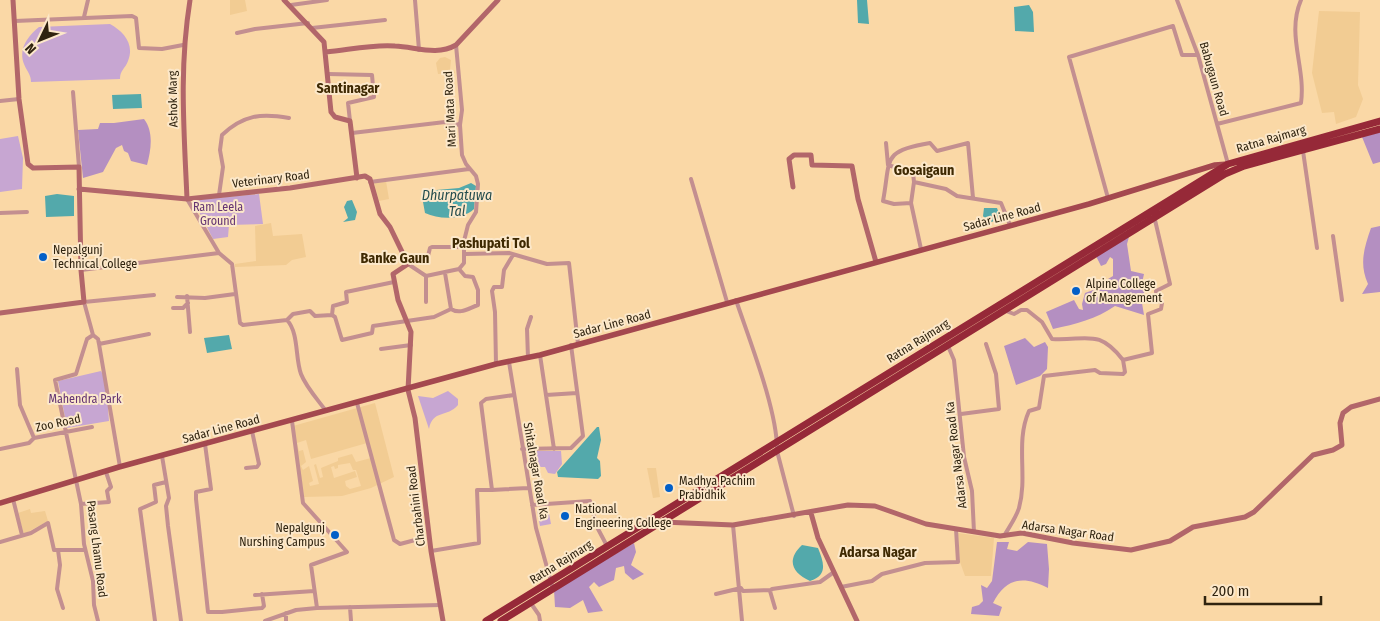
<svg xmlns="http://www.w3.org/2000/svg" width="1380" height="621" font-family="'Fira Sans Condensed',sans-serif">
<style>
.built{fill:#f2cc93;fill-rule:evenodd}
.green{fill:#c7a6d2}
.forest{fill:#b48fc1}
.water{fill:#53a9ab}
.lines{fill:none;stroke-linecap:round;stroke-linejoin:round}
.street{stroke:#c38f90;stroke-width:4}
.secondary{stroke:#b2666a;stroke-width:5}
.primary{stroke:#a4484f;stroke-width:5.5}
.highway{stroke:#962938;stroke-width:7}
.poi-dot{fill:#025fc8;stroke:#fce8ca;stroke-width:2}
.labels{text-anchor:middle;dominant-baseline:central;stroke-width:4;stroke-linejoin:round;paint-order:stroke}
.street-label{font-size:12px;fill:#2f230f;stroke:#fce8ca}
.park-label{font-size:12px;fill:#633372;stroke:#fce8ca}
.poi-label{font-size:12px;fill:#2f230f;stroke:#fce8ca;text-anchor:start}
.neighbourhood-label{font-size:14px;font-weight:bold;fill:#3e2902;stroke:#fce8ca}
.water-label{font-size:14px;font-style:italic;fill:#254d4e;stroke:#fce8ca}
</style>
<rect width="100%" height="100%" fill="#fad8a6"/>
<path class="built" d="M230 0H245L247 11 230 15Z
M1319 11 1360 12 1358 85 1363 99 1356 117 1336 124 1334 112 1322 113 1312 73Z
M445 57 451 60 450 70H454L455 73 438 74 436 63 440 58Z
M386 181 389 199 379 201 374 183Z
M271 223 273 236 302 234 306 257 292 260 286 265 235 267V264L256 261 255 226Z
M375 403 394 477 371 488 342 496 304 497 293 426ZM306 440 311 459 367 443 371 458 356 462 352 454 338 458V461L321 468 323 477 320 478 316 464 314 465 319 484 310 486 309 483 313 481 309 466 303 470 301 466 306 462 303 450 299 451 297 443ZM350 463 353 470H356L361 486 350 489 346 486 345 481 357 477 355 471 334 478 331 467 334 466 335 469 338 468V465Z
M647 468H656L660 497 653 498Z
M30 509 31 513 45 511 48 521 24 534 18 513Z
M958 533 994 538 991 576H965L960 562Z"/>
<path class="green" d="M110 24C123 31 135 44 128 61 125 69 120 70 120 79L31 82C31 74 27 72 24 64 18 49 28 36 39 27Z
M18 136 23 158 22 189 0 192V139Z
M259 194 263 224 229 225 228 237 213 239 193 200Z
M101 371 106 381 109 421 67 428 58 381Z
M448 391 458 399V405C447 418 433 409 429 429L418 396 433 398Z
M528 451H561L562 464 555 474 548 473 545 467H530Z
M548 508 551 524 540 526 537 510Z"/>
<path class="forest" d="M144 119C154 132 151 150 147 165L131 161 128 153 124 151 122 145 116 148 103 172 83 178 78 130 98 129 100 123H114Z
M1380 132V162L1373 164 1362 137Z
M1380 226V292L1362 294 1368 284C1359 264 1364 248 1371 228Z
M1129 237 1127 244 1131 271 1144 274 1142 283 1146 301 1142 303 1144 315 1115 306C1096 319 1076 324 1053 329L1046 312 1074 300 1079 309 1083 310 1082 304 1085 293 1104 286 1108 279 1113 276V259L1110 257 1106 264 1101 266 1096 256Z
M1025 338 1034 347 1045 342 1048 347 1047 369 1040 376 1016 385 1004 346Z
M997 542H1009L1007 549 1017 551 1028 542 1047 544 1049 569 1048 588C1023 575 1006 578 993 603L1002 607 999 616 971 614 972 607 979 605 983 601 981 585 987 588 992 581Z
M634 543 636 552 631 565 644 574 633 580 625 573 624 566 616 568 614 580 599 587 594 582 589 587 603 611 588 613 583 600 570 608 555 607 554 590Z"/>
<path class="water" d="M857 0H867L869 24 858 23Z
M1029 5 1033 12 1034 32 1015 31 1014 7Z
M141 94 142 108 113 109 112 95Z
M471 183 476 186 474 209C462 220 440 220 425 213L423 202 425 191 459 188Z
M57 194 74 196V216L46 217 45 196Z
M352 200 357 212 355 220 343 222 348 218 344 207 347 201Z
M984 208H997L1001 219 988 223 983 216Z
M229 335 232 349 207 353 204 338Z
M597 427H599L601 440 597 458 600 461 601 476 598 479 558 477 557 472Z
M802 545 818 548C824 563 828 575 810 581 792 573 786 560 802 545Z"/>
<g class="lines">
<path class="street" d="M415 0 419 50
M1177 0 1198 55 1228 164
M291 5 327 0
M84 17 88 0
M15 21 132 16 136 18 139 48 162 49 183 45
M312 28 385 20
M237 33 255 29 308 23
M328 74 372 75 374 97 348 103 350 121
M73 92 79 167
M0 101 19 99
M1217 124 1301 103C1306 67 1286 35 1301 0
M352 133 445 122 460 125
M886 143 888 165 913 173 914 182
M1301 151H1303L1317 248
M691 179 727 302
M370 182 469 169
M219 195 223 167 220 150 222 135C243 115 261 113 289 118
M1108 198 1069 57 1173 26 1182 55H1198
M187 199 219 253 232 264 240 323 243 325 287 320C299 333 295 358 301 374 306 387 318 400 326 411
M911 203 894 204 883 201C891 159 881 151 930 143L937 151 968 143 973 198
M0 213 27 212
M1333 236 1342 300
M921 249 911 203 914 182 946 189 957 196 1001 203 1010 225
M465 254 509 253 547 264 569 263 578 344
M406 261 428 256 430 248 432 247H465
M408 264 426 276 459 269 464 263V241L468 225 476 212 478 184 476 176 466 164 462 155 460 125 462 110 456 45
M81 270 219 253
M445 273 451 309C460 315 469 308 478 305V290L473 277 465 276 459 269
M394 282 346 292 347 302 333 306 332 315 335 317 342 340 372 333 373 326 434 317 451 309
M187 296 190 332
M177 297 205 298 235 294
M736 300C749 339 778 412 777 451L794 516
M426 302V276
M173 308H183L188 303
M1006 311 1014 314 1021 310H1027L1042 322 1052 339C1087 341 1098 328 1123 360
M287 320 293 314 310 311 315 316 332 315
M93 335 98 339 99 344 120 467
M99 344 149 334
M948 346 954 360 964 457 972 491 974 532
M381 349 411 345
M540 355 554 449
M528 358 527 329 531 317
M509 362 536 528 553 589
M496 364 495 312 492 291 494 287H502L504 270 513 255
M17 369 20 405 34 438
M514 395 486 399 481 403 492 490 528 488
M546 395 577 393
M357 403 394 540 400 544 419 539
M961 414 999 409 996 374 986 344
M292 421 303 503 347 552 311 565 317 608 440 605
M205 444 211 489 196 492V499L208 612H222L262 608 264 606 262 594
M0 449 29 443 34 438 92 427
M522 449 571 448 583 436 571 345
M162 456 169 498 166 506 168 526 181 621
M246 468 257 467 259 464 252 431
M13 499 22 535
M81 504 109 502 107 491 111 487 106 472
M532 505 590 501 597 527 607 546
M733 525 742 621
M1004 536C1009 527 1016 518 1019 508 1028 476 1015 442 1029 411L1039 408 1044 376 1095 370 1100 373 1123 374 1125 372 1123 360 1152 353 1148 314 1161 309 1162 303 1157 300 1156 291 1170 284 1155 220 1152 221
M0 542 31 533 48 523 54 550H85
M58 550 60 565 57 589 63 608
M431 551 479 543 477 490H492
M841 587 872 581 882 574 925 563 958 562 956 529
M716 594 741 588 743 591 771 590
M255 595 314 591
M530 602 539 615 540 621
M350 607 351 621
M775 608 770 591 772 589 820 582 834 572
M286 613V621
M98 621 94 605 93 581 84 544 81 504 55 380 76 374 87 339 93 335 84 302 154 295
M155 621 140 509 156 502 154 485 166 482
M265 621 296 610 317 608"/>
<path class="secondary" d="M284 0 324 42 331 112 335 117 350 121 357 178
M326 52C348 50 373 44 395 46 416 47 437 56 456 45L498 0
M793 187 789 159 794 155H811L812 165 852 166 858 199 876 262
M79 189 187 199 290 188 365 176 370 179 380 214 390 227 408 264 393 274 398 300 411 332 408 390 415 418 431 551 443 621
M187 199C184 129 179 69 190 0
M0 313 84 302 81 270 79 167 33 168 28 164 19 99 13 0
M811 513 818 538 857 621
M663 522 733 525 848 505 875 506 926 524 1000 536 1022 533 1073 543 1131 550 1170 541 1193 527 1245 517 1254 512 1313 455 1333 450 1342 445 1340 423 1343 413 1351 407 1380 399"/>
<path class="primary" d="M0 503 119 467 496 364 540 355 1089 204 1215 165 1228 164"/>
<path class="highway" d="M486 621 1228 164 1380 121
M501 621 1225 174 1244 166 1380 129"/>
</g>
<g class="poi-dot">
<circle cx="43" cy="257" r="5"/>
<circle cx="1076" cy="291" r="5"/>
<circle cx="669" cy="488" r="5"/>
<circle cx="565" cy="516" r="5"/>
<circle cx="335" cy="535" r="5"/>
</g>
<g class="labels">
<g class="street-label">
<text transform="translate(1214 79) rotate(74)">Babugaun Road</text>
<text transform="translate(173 99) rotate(-91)">Ashok Marg</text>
<text transform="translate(450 109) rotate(-93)">Mari Mata Road</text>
<text transform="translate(1271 139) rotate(-16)">Ratna Rajmarg</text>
<text transform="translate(271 179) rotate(-7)">Veterinary Road</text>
<text transform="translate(1002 217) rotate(-15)">Sadar Line Road</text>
<text transform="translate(612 324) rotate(-15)">Sadar Line Road</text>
<text transform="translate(918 341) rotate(-32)">Ratna Rajmarg</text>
<text transform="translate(58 423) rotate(-12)">Zoo Road</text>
<text transform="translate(221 429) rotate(-15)">Sadar Line Road</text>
<text transform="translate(956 455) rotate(-97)">Adarsa Nagar Road Ka</text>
<text transform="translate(536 471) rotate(80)">Shitalnagar Road Ka</text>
<text transform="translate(416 506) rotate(-97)">Charbahini Road</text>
<text transform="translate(1068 531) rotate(8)">Adarsa Nagar Road</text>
<text transform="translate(97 549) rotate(83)">Pasang Lhamu Road</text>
<text transform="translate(561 562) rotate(-32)">Ratna Rajmarg</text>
</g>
<g class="park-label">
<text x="218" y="207">Ram Leela<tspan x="218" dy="14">Ground</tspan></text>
<text x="85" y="399">Mahendra Park</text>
</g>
<g class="poi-label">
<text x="53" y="250">Nepalgunj<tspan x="53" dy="14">Technical College</tspan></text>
<text x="1086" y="284">Alpine College<tspan x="1086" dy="14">of Management</tspan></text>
<text x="679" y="481">Madhya Pachim<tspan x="679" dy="14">Prabidhik</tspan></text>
<text x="575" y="509">National<tspan x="575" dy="14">Engineering College</tspan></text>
<text x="325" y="528" text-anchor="end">Nepalgunj<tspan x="325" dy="14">Nurshing Campus</tspan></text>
</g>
<g class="neighbourhood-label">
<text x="348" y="88">Santinagar</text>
<text x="924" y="170">Gosaigaun</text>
<text x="491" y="243">Pashupati Tol</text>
<text x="395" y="258">Banke Gaun</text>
<text x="878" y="552">Adarsa Nagar</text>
</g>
<g class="water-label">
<text x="457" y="195">Dhurpatuwa<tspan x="457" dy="16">Tal</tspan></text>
</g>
</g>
<g transform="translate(40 40) rotate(227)" stroke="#fce8ca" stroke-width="4" paint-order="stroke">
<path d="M0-4L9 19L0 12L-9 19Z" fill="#2f230f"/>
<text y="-8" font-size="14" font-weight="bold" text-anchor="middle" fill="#2f230f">N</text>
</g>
<path d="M1205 596v8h116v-8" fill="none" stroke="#2f230f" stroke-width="2.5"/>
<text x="1212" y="596" font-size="15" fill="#2f230f" stroke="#fce8ca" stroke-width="4" paint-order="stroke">200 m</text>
</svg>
